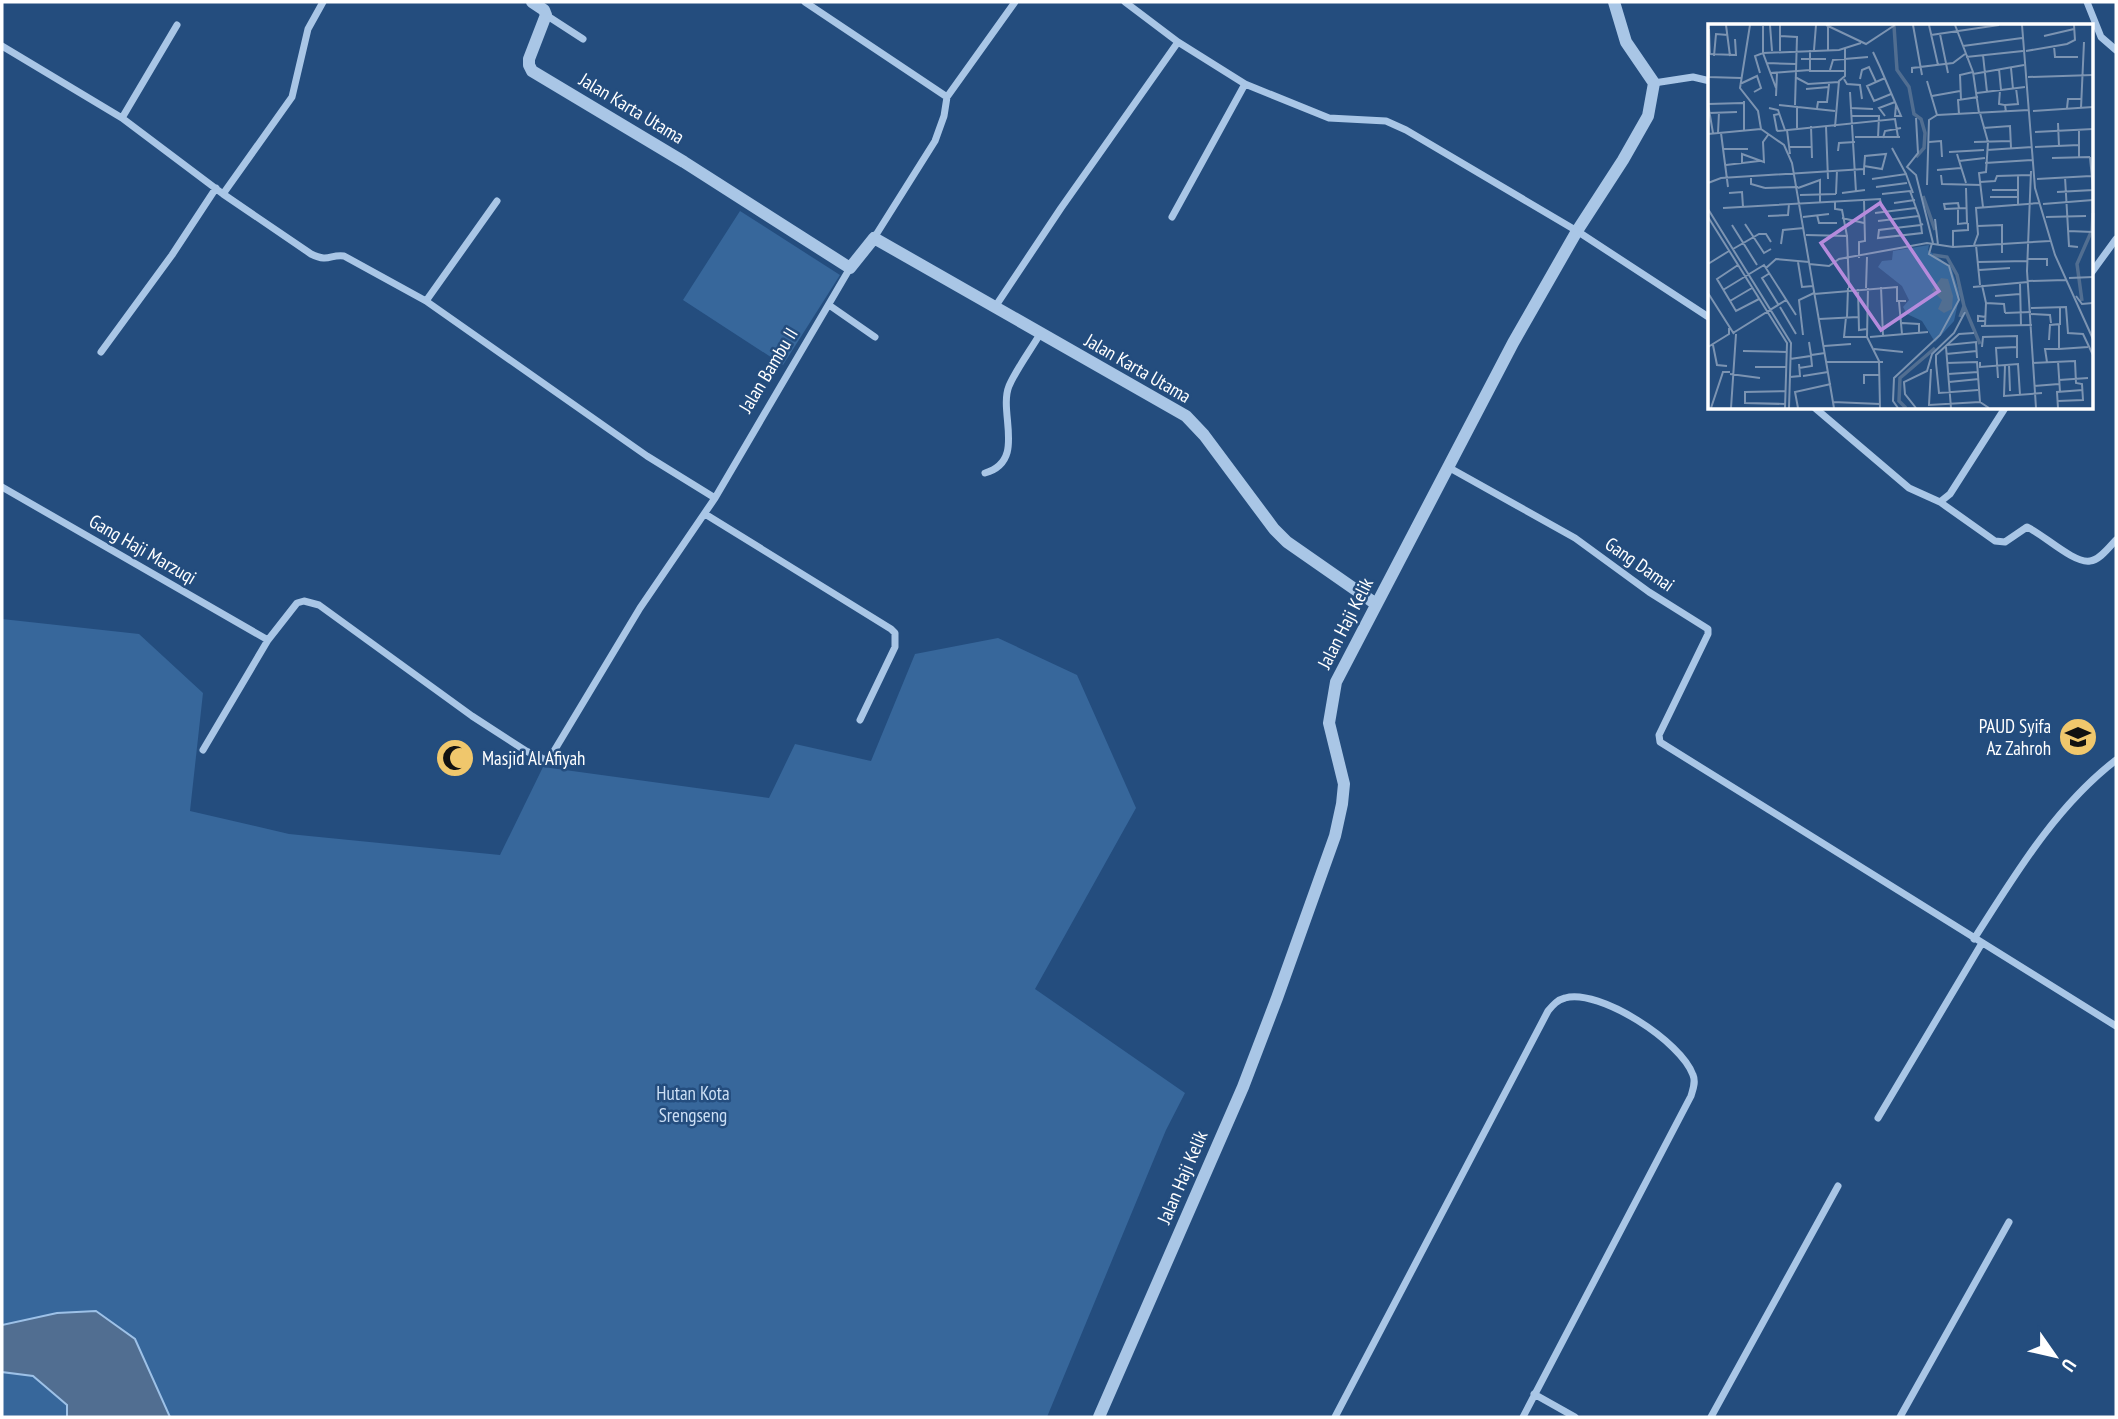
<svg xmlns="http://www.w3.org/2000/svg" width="2118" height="1419" font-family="'PT Sans Narrow',sans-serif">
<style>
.green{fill:#37679b}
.water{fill:#516e91;stroke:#9dc1e7;stroke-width:2}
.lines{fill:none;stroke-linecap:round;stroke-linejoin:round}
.minor{stroke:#a9c6e6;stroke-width:7}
.tertiary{stroke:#a9c6e6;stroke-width:12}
.labels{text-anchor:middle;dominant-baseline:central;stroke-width:5;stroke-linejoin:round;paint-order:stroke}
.street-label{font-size:19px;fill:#fff;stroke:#244d7e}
.poi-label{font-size:19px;fill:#fff;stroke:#244d7e;text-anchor:end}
.park-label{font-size:19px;fill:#ccdff5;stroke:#244d7e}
.inset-river{fill:none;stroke:#516e91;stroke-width:3.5}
.inset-road{fill:none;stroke:#7c94b2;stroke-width:2}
.view{fill:#b68bdc;fill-opacity:0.15;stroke:#b68bdc;stroke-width:3.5}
.inset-edge{fill:none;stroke:#fff;stroke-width:3.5}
</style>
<rect width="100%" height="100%" fill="#244d7e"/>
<path class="green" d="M740 211 840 275 783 365 683 300Z
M2 619 139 634 203 693 190 811 289 834 500 855 543 767 769 798 795 744 871 761 915 654 998 638 1077 675 1136 808 1035 989 1185 1093 1166 1130 1047 1417H2Z"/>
<path class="water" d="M96 1311 135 1339 170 1417H67V1405L33 1376 2 1372V1325L57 1313Z"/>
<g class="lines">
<path class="minor" d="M805 2 947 97
M1125 2 1178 42 1245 84 1329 118 1386 121 1406 130 1577 231 1710 318
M2087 2 2101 37 2116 50
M546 15 583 39
M2 46 122 118 223 194 311 254C329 263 330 254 344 256L426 301 647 456 715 498
M1654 83 1693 77 1710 81
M122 118 177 25
M223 194 292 97 308 29 323 2
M1172 217 1245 84
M874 238 935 141 944 116 947 97 1015 2
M2092 272 2116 239
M426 301 497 201
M829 305 875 337
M995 307 1061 208 1178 42
M101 352 172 255 216 188
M1815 408 1909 488 1940 502 1950 494 2005 408
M1448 467 1575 538 1649 592 1708 629V634L1659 735 1660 742 2116 1026
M985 473C1027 461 998 413 1009 386 1017 368 1030 351 1040 334
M2 487 268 640
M1940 502 1995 541 2005 542 2027 527C2043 534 2074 564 2090 561 2100 560 2109 547 2116 540
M705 514 891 629 895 633V647L860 720
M203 750 268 640 297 603 304 601 319 605 472 716 526 751 548 761 640 608 715 498 850 268
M1974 939C2015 875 2055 807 2116 760
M1878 1118 1982 943
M1534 1394 1575 1417
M1335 1417 1548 1011C1553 1005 1557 1000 1565 998 1599 988 1682 1042 1693 1075 1696 1082 1693 1089 1691 1096L1523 1417
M1711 1417 1838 1186
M1900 1417 2009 1222"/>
<path class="tertiary" d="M532 2 544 10 546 15 529 59V65L532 71 684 162 850 268 874 238 1186 416 1204 435 1274 529 1287 542 1376 604
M1099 1417 1243 1087 1277 998 1335 836 1342 804 1344 784 1329 723 1336 682 1513 343 1577 231 1623 160 1648 116 1654 83 1626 42 1614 2"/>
</g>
<defs>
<symbol id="school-disc" viewBox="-11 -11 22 22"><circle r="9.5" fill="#f0c76c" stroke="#244d7e"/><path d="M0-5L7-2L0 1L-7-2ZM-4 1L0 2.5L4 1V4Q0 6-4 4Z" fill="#111"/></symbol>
<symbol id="mosque-disc" viewBox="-11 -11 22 22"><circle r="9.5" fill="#f0c76c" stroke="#244d7e"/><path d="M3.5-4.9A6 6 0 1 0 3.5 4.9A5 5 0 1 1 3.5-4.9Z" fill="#111"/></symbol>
</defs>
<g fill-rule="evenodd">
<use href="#school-disc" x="2056" y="715" width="44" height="44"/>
<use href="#mosque-disc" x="433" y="736" width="44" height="44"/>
</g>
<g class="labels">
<g class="street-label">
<text transform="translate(632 108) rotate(31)">Jalan Karta Utama</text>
<text transform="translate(1138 368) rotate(30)">Jalan Karta Utama</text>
<text transform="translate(768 370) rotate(-59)">Jalan Bambu II</text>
<text transform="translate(143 549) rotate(30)">Gang Haji Marzuqi</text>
<text transform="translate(1640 564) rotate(35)">Gang Damai</text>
<text transform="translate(1345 623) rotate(-63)">Jalan Haji Kelik</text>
<text transform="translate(1182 1177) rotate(-67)">Jalan Haji Kelik</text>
</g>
<g class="poi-label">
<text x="2051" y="726">PAUD Syifa<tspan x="2051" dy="22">Az Zahroh</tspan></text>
<text x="482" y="758" text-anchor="start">Masjid Al Afiyah</text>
</g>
<g class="park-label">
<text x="693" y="1093">Hutan Kota<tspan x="693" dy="22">Srengseng</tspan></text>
</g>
</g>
<g transform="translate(1708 24)">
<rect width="385" height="385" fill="#244d7e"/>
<path d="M221 221 220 226 243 243 252 270 246 297 227 318 214 297 199 290 195 283 201 276 194 262 170 243 174 237 184 236 185 227Z" fill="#37679b"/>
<path d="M233 254 240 255 245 272 244 285 236 289 230 285 234 276 224 266Z" fill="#516e91"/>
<path class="inset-river" d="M186 2 189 46 201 63 206 90 213 95 217 109 216 124 208 133M215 172 227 206M225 231 239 233 249 251 256 282 252 293M374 277 369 240 384 206 385 189M256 282 272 320M198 384 191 377 192 354 227 324"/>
<path class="inset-road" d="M18 1 22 32M42 1 32 64 50 87 53 105 76 121 84 139 126 384M62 1 64 27M118 1 158 20 187 1M205 1 214 51M221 1 230 41M247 1 265 48 271 89M314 1 327 164 347 231 385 315M55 2V29L68 64M1 5 2 31M232 10 240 49M223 11 291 1M72 12 89 13 87 81M336 12 366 5M255 22 314 14M346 22 347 33H370M102 26V47H137M106 26 108 1M120 26V3M72 27V1M318 27 359 20 367 16 366 1M165 28 172 43 193 92H187L188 81M0 30 28 31 27 15M275 31 279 68M6 32 8 10 20 11M258 33 315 27M93 35H118M59 39 88 40M303 44 305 65M291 45 293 66M122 46 125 36 160 33M52 49 47 32 55 29 131 26 153 19M62 49 102 46M204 49V44L245 39 257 30M265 50 316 41M0 53 33 54M1 53V31M87 53 100 60 131 58M320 53 385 51M177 54 159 62 166 77 183 70M136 55 139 60 152 61 154 75M152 55 154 46 161 43 168 58M219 57 229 91M32 60 49 52 53 64 46 68M98 65 121 63M292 66 291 80 297 81 298 88M142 68 148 168M269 69 317 63M68 72 69 49M224 72 252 67M253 76 252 51 265 48M0 80 35 79M0 80 5 109M71 81 127 87M297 81 310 80 308 64M89 82V104M61 84 70 86 77 106M109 84 110 78H119L121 60M142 84 165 85M359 84 360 75H374M373 84 376 18M325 87 385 83M1 89 29 88M272 89 280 118 278 148 271 149 275 183M251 90 250 76 270 73M229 91 321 86M143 92H171L170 114M177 92 171 84 187 78M208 94 210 129 199 143 208 151 225 219M350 99 351 122M103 102 104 134M118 102 120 155M127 103 131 57 137 52V24M275 104 302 102 303 124M36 106V77M79 106 82 130M371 106V133M69 107 187 95 190 113M69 107 66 91 71 90M327 108 385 105M10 109 11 88M13 109 20 163M0 110 53 105M147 113H192M175 114 177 107 193 104M221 118 233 117 234 133M266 118 303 117M81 123H104M327 123 371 121M184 124 198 150M15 125H40M279 126 324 123M130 127 131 119 147 118M241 128 276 126M249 130 258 159M344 134 382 133M251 137 277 134M34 139V130L56 138 55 118 60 111M277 139 324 136M18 141 51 137M156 142 174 145 178 130 157 132 156 145V151M229 146 253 144M323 147 319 247 328 384M233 151 234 160 273 161M310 151V181M43 152V160L57 164M357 153 361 222 370 223M164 155 198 150 205 169M329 155 383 152M272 158 287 157 289 152 322 151M0 159 13 154 156 145M219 161 221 96 229 91M168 163 199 159M57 164 90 163M90 164 112 156V179M258 164 259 199M284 166H309M349 168 385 166 382 133M21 169 34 168 35 183M134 169 157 166M128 170 129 146M174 170 202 167 211 192 213 201 214 209 170 214 171 206 187 204 213 201 215 200M92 171 128 170M282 173H310M127 178V185L134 186 139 212M186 179 207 176M335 180 385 176M15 184 172 175 173 180M250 184V200L259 199M251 184 250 179 236 180 237 185 258 184M0 185 83 319 81 384M167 189 208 184M109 191 111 199H129M60 192 80 191 81 180M0 193 79 319 77 384M95 193 121 190M338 193 378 192M134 194 156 199M227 195 230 221M170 197 211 192M37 200 56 229 63 225M24 201 49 241M270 202 294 201V229M360 207 385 208M98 211 139 212 141 264M73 220 75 206 96 204M266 221 270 210 268 184 331 179M268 221 272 261M245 223V207L260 206V199M25 225 51 210H58L63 218M151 234V218L157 217 156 176M319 235H339V242M90 238 94 263 105 262M270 238 319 237M0 240 21 227M101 240 121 242 131 235 219 219 245 223 342 217M30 241 9 255 28 287 51 275M58 244 68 235 101 238M271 246 302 244M62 249 54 254 70 280M361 254 385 253M320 257 358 256M312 259 313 302M274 261 278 279 296 280 297 289M173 263 175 312M265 263 320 258M158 264 159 233M160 264 159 313 171 337 172 384M150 265 151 306 159 305M15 266 56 241 88 291M0 269 26 310M106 270 189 263V277H198M287 272 312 270M368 272 374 280 385 279M22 277 44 264M191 278 194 310M72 283 88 310M323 284 358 283 360 309 375 310 385 331M297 289 323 288M323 290 342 291 343 299M138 293 136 313H159M139 293 140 264M111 295 150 293M278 297H270V292L278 293M194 299 211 300V309M273 302 324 301M277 302 278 279M25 309 78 276M266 309 251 310 228 331V339L231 369 270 366M95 311 91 276 106 269M162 313 220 308M341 316 342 301 352 300V283M101 318 103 331 117 329M5 321 9 341 19 342M239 321 268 318 269 334M116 322 143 320M0 323 21 310V304M238 323 243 384M274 323 275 313 309 312V334M166 325 195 328M351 325 380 323M35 327 79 328M238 330 269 327M82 335 103 332 104 342 91 344M350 337 352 368M119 338H175M272 338V343L310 340 312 371M339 338 337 325H351V301M239 339 269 338 272 378 281 384M324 339 367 337 368 359 374 360 375 376 350 377M297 341 296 372 334 369M301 341 302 367M47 343H78M223 345 221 381 272 378M22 350 52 354M240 350 270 348M95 352 120 348M82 353 92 352 91 340M290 354 288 324 309 323M351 356 380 354M241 358 271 355M156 360V351H171M326 362 351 360M125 378 172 380M77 380 37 379V368L78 367M3 384 15 348H22M23 384 28 310M90 384 87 368 123 360M190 384 185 377 186 354 232 311 251 276 241 242 221 230 224 219M208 384 197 370 196 358 219 347 224 330 246 309 257 288M350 384 349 368 375 366"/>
<path class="view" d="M172 179 231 267 173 306 113 219Z"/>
<rect width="385" height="385" class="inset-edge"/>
</g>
<rect width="2118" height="1419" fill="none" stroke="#ffffff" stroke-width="7"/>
<g transform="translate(2055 1356) rotate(124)" stroke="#244d7e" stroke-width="5" paint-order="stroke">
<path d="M0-5L12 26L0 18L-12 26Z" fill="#ffffff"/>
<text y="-10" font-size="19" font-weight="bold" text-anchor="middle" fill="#ffffff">U</text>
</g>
</svg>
